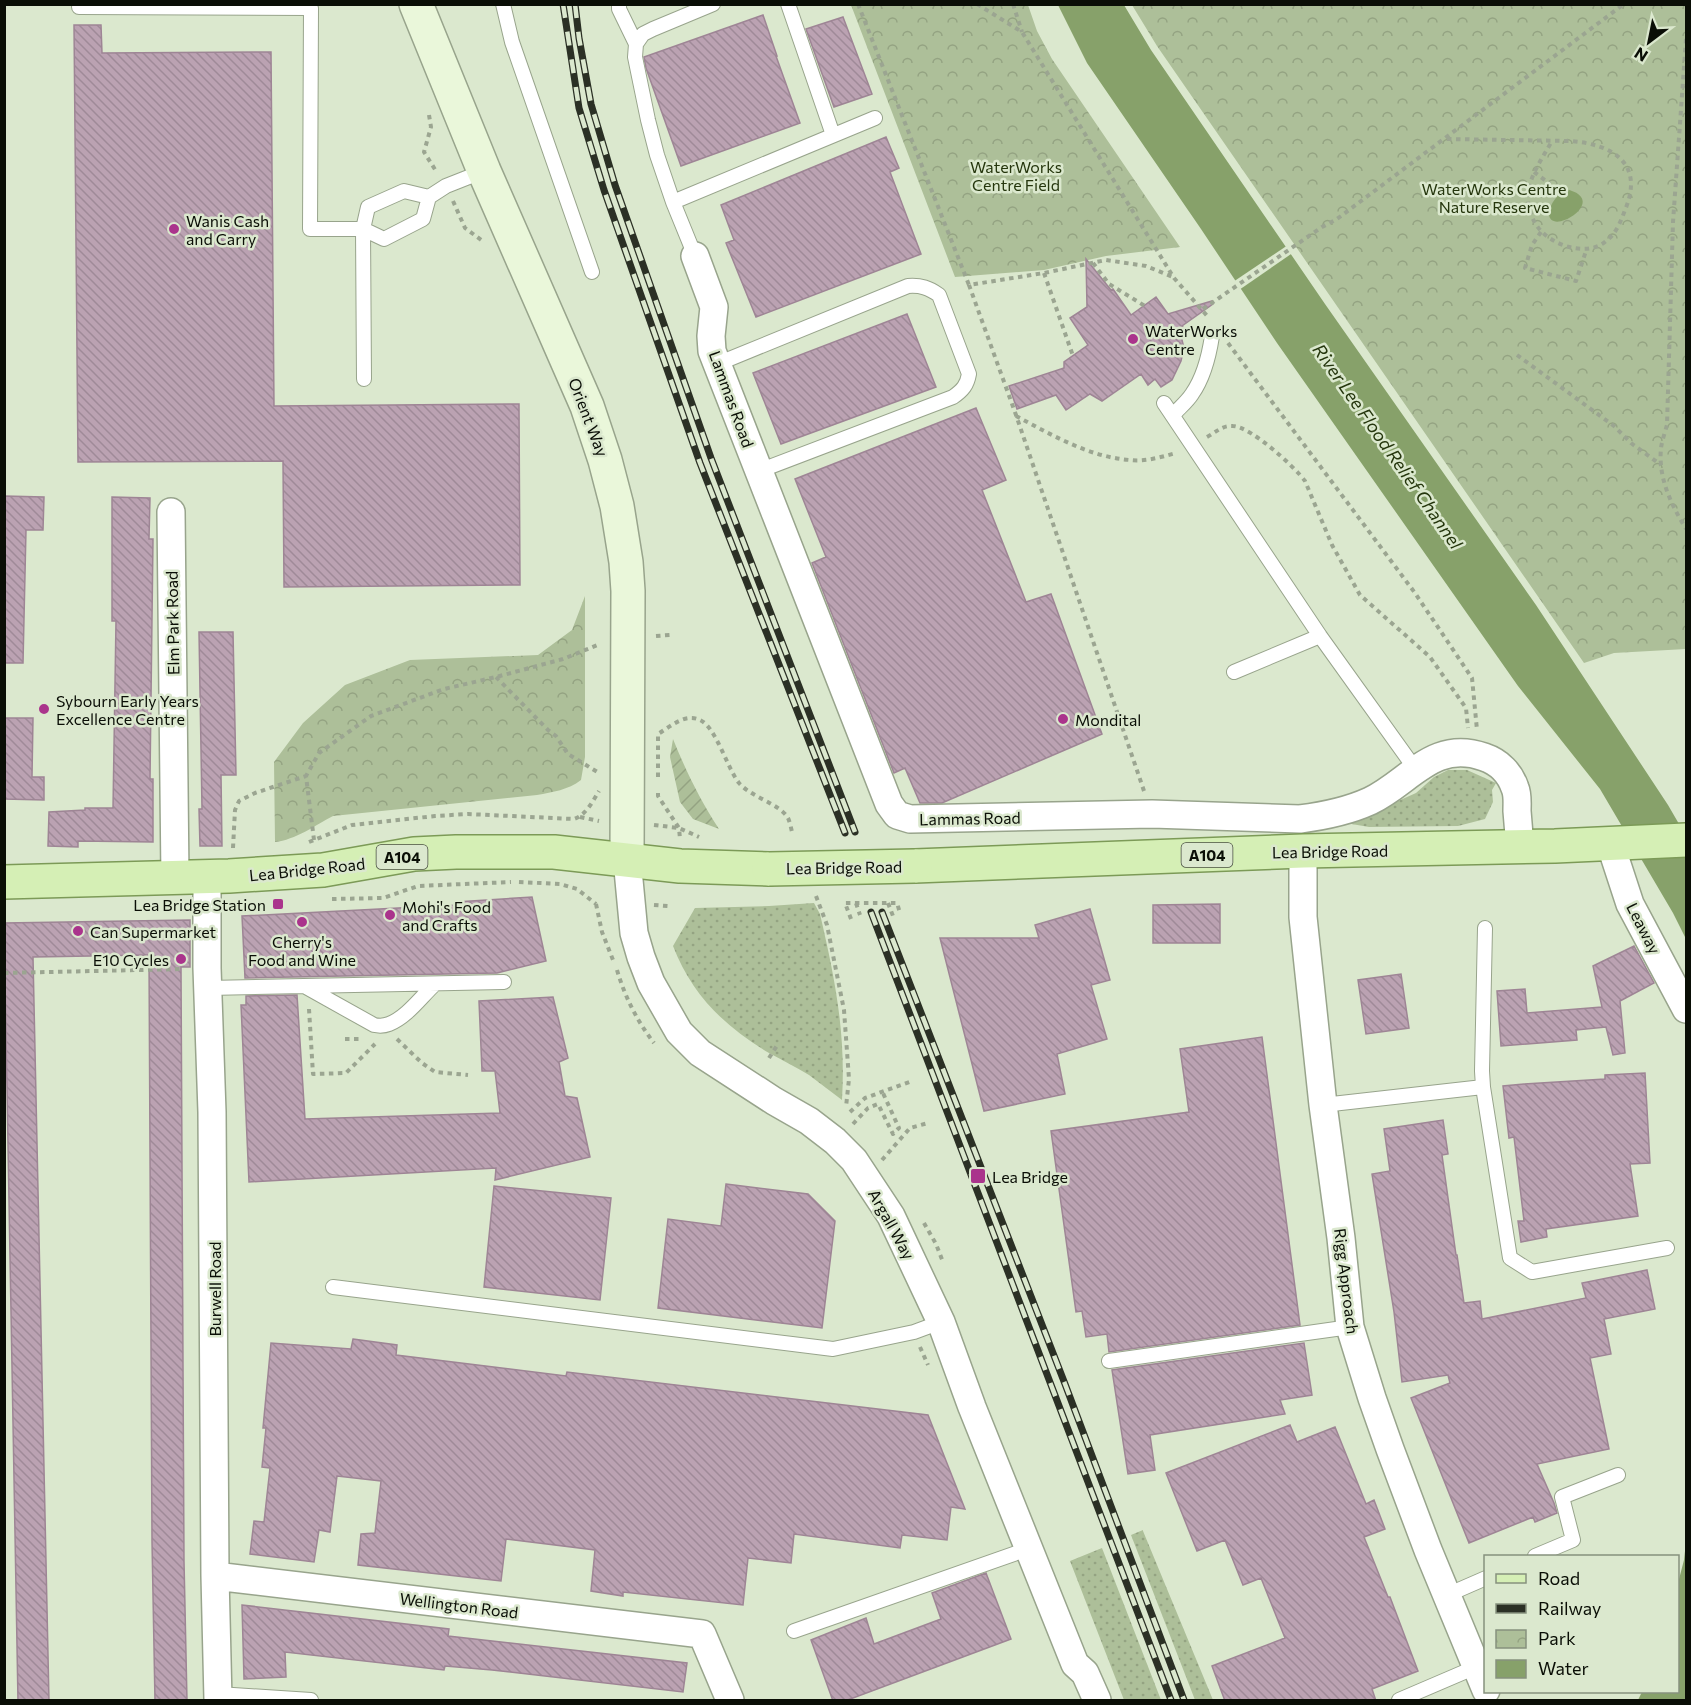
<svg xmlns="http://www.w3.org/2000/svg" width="1691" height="1705" font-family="Commissioner,sans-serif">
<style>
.grass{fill:url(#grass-dots)}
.park{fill:url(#park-crowns)}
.garden{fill:url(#garden-furrows)}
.water{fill:#87a16a}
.pier{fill:#dbe8ce}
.building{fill:url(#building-back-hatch);stroke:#9e8595;stroke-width:1.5}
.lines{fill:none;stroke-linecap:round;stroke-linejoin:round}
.lane-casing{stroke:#98a48c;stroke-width:16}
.street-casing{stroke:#98a48c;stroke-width:30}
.secondary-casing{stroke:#98a48c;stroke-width:36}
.primary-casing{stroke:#7c9a57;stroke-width:36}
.path{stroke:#9ba591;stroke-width:4;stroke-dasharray:4.5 4.5;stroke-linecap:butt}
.lane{stroke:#fff;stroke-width:14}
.street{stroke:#fff;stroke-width:27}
.secondary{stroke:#eaf7da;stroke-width:33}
.primary{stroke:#d5efb5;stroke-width:33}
.rail-casing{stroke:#2b3025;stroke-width:7}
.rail{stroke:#dbe8ce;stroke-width:4.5;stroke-dasharray:14;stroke-linecap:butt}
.primary-bridge-casing{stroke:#7c9a57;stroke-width:36;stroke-linecap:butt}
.primary-bridge{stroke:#d5efb5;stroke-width:33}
.poi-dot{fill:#aa348c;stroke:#dbe8ce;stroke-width:2}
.labels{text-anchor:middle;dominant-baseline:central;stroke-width:5;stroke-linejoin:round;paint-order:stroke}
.shield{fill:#dbe8ce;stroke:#494f42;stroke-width:1.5}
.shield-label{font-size:15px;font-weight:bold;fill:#0a0e06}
.park-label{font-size:16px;fill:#25360d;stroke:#dbe8ce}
.poi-label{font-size:16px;fill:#0a0e06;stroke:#dbe8ce;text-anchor:start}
.street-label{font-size:16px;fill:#0a0e06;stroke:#dbe8ce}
.water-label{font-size:18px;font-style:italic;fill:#25360d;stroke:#dbe8ce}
</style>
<defs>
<pattern id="grass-dots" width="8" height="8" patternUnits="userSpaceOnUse" patternTransform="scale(1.5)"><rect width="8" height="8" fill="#adbf99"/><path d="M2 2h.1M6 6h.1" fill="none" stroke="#94a382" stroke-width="1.8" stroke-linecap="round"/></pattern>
<pattern id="park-crowns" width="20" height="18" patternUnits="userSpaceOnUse" patternTransform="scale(1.5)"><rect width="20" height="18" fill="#adbf99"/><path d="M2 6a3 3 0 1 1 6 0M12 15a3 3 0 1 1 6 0" fill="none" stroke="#94a382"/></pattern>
<pattern id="garden-furrows" width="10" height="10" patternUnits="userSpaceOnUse" patternTransform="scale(1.5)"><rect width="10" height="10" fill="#adbf99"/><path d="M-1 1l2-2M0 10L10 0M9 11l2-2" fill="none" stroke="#94a382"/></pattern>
<pattern id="building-back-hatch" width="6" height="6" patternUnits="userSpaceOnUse" patternTransform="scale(1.5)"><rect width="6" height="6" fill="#bba2b2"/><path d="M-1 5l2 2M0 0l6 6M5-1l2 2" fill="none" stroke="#9f8a98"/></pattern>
</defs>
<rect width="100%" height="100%" fill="#dbe8ce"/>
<path class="grass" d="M1448 770H1467L1496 783 1492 790 1493 802 1485 819 1458 826 1369 827 1340 822 1380 809 1416 793 1434 777Z
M814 903 820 914C835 979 846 1033 842 1100 831 1092 820 1083 809 1075 796 1067 782 1060 769 1053 724 1026 692 995 673 946L695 908 769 906Z
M1143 1530V1531L1213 1700H1195L1131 1535Z
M1102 1548 1161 1700H1124L1070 1561Z"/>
<path class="park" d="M851 5H1028L1037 31 1052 59 1180 247 1106 256 1044 270 955 277Z
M1132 5H1686V649L1614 653 1584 663 1157 46Z
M585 596V757L581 780C568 790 553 792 537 795L333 816C316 825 295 840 275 842L274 762 303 723 345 685 410 660 538 655 572 630Z"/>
<path class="garden" d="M673 739C686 771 700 800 719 829L693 819 680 802 670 757Z"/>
<path class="water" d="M1058 5H1124L1151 50 1325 304 1536 605 1668 805 1686 836V939L1673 913 1600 789 1518 686 1277 343 1201 229 1087 63Z
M1565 189C1613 199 1548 239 1549 213 1550 203 1558 195 1565 189Z
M1686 1542V1700H1638L1642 1692H1678V1583L1684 1560Z"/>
<path class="pier" d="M1288 245 1294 252 1239 290 1233 282Z"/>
<path class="building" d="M763 15 777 56H776L800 123 681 166 646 68 644 57Z
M843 17 872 94 834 107 806 29Z
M74 25H101L102 53 271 52 274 406 519 404 520 585 284 587 283 461 78 462Z
M886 137 899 168 890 172 921 254 756 317 726 243 734 240 721 205Z
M1086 259 1111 290 1113 289 1131 315 1156 297 1168 314 1212 301 1213 304 1182 326 1185 329 1180 332 1184 348 1181 361 1172 380 1161 387 1155 379 1148 385 1141 374 1102 401 1090 394 1066 410 1056 395 1017 409 1009 386 1064 368V362L1088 345 1070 318 1087 307Z
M907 314 936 387 781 444 753 373Z
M976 408 1006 480 982 490 1026 602 1051 594 1102 734 942 803H920L905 768 894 773 812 563 826 557 795 479Z
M4 496 44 497 43 530H26L23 663H4Z
M112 497 150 498 149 539H153L150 779H153V842L78 841V847L48 846 49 812 85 810V808H113L116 621H112Z
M199 632H233L236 775H221L222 846H200L199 809H202Z
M4 718H33L32 777H44V800L4 799Z
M532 897 546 961 497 973 245 978 242 916 456 905V902Z
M1220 904V943H1153V905Z
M1090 909 1110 980 1091 985 1107 1039 1057 1054 1065 1094 984 1111 940 938H1039L1035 925Z
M190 920V967H181L184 1561 187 1701H155L152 1542 149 955 33 957 49 1701H18L4 923Z
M1634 946 1654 983 1620 1001 1625 1053 1613 1055 1606 1027 1576 1030 1577 1040 1501 1046 1497 991 1525 989 1527 1013 1602 1007 1593 966Z
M1401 974 1409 1028 1366 1034 1358 980Z
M297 995 305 1119 500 1113 495 1071H482L479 1001 553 997 568 1058 559 1062 565 1096 577 1098 590 1157 495 1180 496 1168 249 1182 241 1005H246V996Z
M1262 1037 1300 1325 1109 1352 1107 1334 1086 1337 1082 1311 1076 1312 1051 1131 1189 1112 1180 1049Z
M1645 1073 1650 1163 1630 1164 1638 1216 1546 1229 1547 1237 1521 1242 1518 1221H1524L1514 1137 1509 1138 1503 1086 1524 1084 1605 1079V1075Z
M1443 1120 1448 1154 1442 1155 1456 1255H1457L1464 1303 1480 1301 1482 1319 1586 1298 1582 1283 1647 1270 1655 1309 1604 1319 1611 1354 1590 1358 1609 1449 1537 1464 1554 1503 1557 1513 1535 1522 1533 1517 1469 1543 1411 1398 1450 1383 1448 1375 1402 1382 1394 1312 1372 1174 1390 1171 1384 1129Z
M726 1184 808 1194 835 1221 822 1328 658 1308 668 1219 721 1226Z
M494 1186 611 1198 600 1300 484 1287Z
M353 1339 397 1345 396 1355 566 1376 567 1372 928 1415 965 1509 951 1507 947 1540 902 1535 900 1548 794 1534 791 1563 748 1558 743 1605 623 1592V1596L591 1591 595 1550 506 1539 501 1581 358 1565 361 1534 375 1533 381 1481 337 1476 330 1532 319 1530 314 1562 250 1554 254 1521 264 1522 270 1468 262 1467 266 1428H263L271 1343 351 1349Z
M1304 1343 1312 1395 1280 1400 1285 1414 1150 1435 1155 1470 1128 1474 1112 1370Z
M1290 1425 1297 1442 1335 1427 1366 1504 1374 1500 1385 1529 1364 1537 1388 1597H1390L1418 1671 1372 1689 1376 1701H1225L1212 1666 1285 1638 1261 1578 1243 1585 1225 1540 1197 1551 1166 1473Z
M986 1573 1011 1639 845 1701H833L811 1640 866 1618 874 1644 941 1619 932 1593Z
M242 1605 449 1629 448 1636 687 1663 683 1692 492 1670 445 1666 444 1670 285 1652 286 1677 244 1679Z"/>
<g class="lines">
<defs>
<path id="lane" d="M503 4 512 42 592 272
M619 4V9L636 44
M713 4 653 29 643 34 636 44 635 57 648 120 657 155 673 202 875 118
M788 4 833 135
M79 7 311 8 310 229H363L384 239 423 219 429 197 446 186 484 171
M673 202 695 256
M717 364 908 286C921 285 929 288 939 295L969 374C967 385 963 390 953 397L759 471
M364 379 363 229 368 207 404 191 429 197
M1164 403 1320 636 1416 770
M1173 415C1179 408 1187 402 1192 394 1204 377 1209 356 1212 336
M1234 672 1320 636
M306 987 374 1025C379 1026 384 1026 389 1024 407 1017 421 997 435 984
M208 988 504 982
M1483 1087 1482 1071 1485 928
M1323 1105 1483 1087 1510 1258 1532 1272 1667 1248
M333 1287 833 1349 914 1332 941 1322
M1109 1361 1350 1327
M1535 1556 1573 1540 1562 1497 1618 1475
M1447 1595 1486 1578
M794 1631 1028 1549
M218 1694 311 1700
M1399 1700 1476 1667"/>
<path id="street" d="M695 256 714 307 711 336 712 351 889 804 897 815 910 819 1152 814 1300 819C1324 816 1348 811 1370 801 1410 782 1433 739 1484 757 1499 762 1510 773 1515 788 1518 795 1517 803 1517 811 1518 823 1519 835 1520 847
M171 512 175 878
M1610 843 1630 904 1686 1009
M1303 851V917L1323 1105 1341 1238 1350 1327 1372 1398 1390 1449 1428 1550 1486 1690
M627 859 634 933 641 957 651 983 679 1032 700 1053 774 1101 809 1121 835 1141 854 1160 891 1216 941 1322 972 1407 1075 1664 1085 1673 1097 1700
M207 877V968L212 1112 215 1576 218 1700
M215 1576 702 1634 730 1700"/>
<path id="secondary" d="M416 4 484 171 587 406 605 460 617 506 626 562 628 591 627 859"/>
<path id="primary" d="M915 866 1303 851 1555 846 1686 840
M4 882 229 876 323 870 414 854 456 852H554L680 866 769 869"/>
</defs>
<use href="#lane" class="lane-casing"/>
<use href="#street" class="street-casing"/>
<use href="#secondary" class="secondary-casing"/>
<use href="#primary" class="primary-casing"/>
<path class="path" d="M858 4 969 285
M977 4 1022 32 1174 278 1209 318
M1013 4 1022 32
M1686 39 1673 222 1667 425C1665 432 1662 441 1661 448 1658 478 1671 504 1686 529
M429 115 431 127 424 152 436 171
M1447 139 1570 141C1612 144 1645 163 1625 210 1621 221 1616 234 1606 241 1587 258 1550 245 1537 226 1516 194 1536 169 1552 141
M1534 172 1550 184
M453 201 465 228 484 242
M1541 232 1532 245 1525 268 1576 281 1587 248
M1093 263 1109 284 1145 306
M1044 273 1073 356
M1203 309 1322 227 1337 219 1624 4
M1228 343 1415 593 1472 678 1477 730
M1517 355 1614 426 1631 443 1661 465
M1016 416C1052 435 1089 457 1130 460 1145 462 1161 457 1176 453
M1207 437C1216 432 1223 425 1233 426 1251 427 1294 466 1305 481L1332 545 1360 595 1430 657 1466 708 1468 728
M656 636 670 635
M496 677 548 730 556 736 568 754 599 773
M658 777V734C671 726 685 713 700 720 716 727 727 768 739 783 751 797 780 804 788 818 790 822 791 828 792 832
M1144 791 1016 415 969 285 1044 273 1106 260 1146 266 1173 277
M658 793V796L679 828 680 839
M580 817 599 821
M654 825 679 828 699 837
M314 840 306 776 319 753 371 716 444 689 496 677 563 659 600 644
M309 842 352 825 435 816 468 814 574 819C586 815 593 801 599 791
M233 848 235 810 239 801 255 793 306 776
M519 882 560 884 577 889 596 904
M816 896 827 925 844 1010 849 1079 846 1107
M332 899 383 898 418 886 511 882
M856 903 860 915
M888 903 893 916
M596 904 602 932 613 960
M654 905 668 906
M851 919 845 903H897L900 913
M617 970C625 997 637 1021 654 1043
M4 973 184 969
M309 1009 313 1074 346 1073 375 1044
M345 1039H359
M397 1039 422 1063 435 1072 468 1075
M769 1058 778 1044
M850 1112 865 1098 912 1081
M853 1124 868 1108 878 1104 893 1134 899 1128 882 1091
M882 1160 910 1128 928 1123
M924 1223 936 1244 943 1262
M920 1347 928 1365"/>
<use href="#lane" class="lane"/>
<use href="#street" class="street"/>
<use href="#secondary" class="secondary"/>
<use href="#primary" class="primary"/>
<defs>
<path id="rail" d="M563 4 579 108 604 190 700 463 845 833
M575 4 579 38 591 104 615 185 711 458 855 832
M871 912 1171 1700
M882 912 1065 1384 1184 1700"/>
</defs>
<use href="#rail" class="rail-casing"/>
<use href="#rail" class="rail"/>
<defs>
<path id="primary-bridge" d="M769 869 915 866"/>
</defs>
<use href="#primary-bridge" class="primary-bridge-casing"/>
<use href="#primary-bridge" class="primary-bridge"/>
</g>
<g class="poi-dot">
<circle cx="174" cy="229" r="6"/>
<circle cx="1133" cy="339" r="6"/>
<circle cx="44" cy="709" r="6"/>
<circle cx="1063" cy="719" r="6"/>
<rect x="272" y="898" width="12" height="12" rx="3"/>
<circle cx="390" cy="915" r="6"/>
<circle cx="302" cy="922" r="6"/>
<circle cx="78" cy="931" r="6"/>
<circle cx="181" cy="959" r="6"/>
<rect x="970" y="1168" width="16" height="16" rx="3"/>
</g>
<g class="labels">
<g class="shield">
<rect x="1181.5" y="843" width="51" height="24" rx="4.5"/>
<rect x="376.5" y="845" width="51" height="24" rx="4.5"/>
</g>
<g class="shield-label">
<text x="1207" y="855">A104</text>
<text x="402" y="857">A104</text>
</g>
<g class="park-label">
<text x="1016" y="166">WaterWorks<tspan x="1016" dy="18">Centre Field</tspan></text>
<text x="1494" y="188">WaterWorks Centre<tspan x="1494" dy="18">Nature Reserve</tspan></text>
</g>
<g class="poi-label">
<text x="186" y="220">Wanis Cash<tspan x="186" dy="18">and Carry</tspan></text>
<text x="1145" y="330">WaterWorks<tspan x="1145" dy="18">Centre</tspan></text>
<text x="56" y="700">Sybourn Early Years<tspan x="56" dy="18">Excellence Centre</tspan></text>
<text x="1075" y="719">Mondital</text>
<text x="266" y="904" text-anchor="end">Lea Bridge Station</text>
<text x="402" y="906">Mohi's Food<tspan x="402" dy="18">and Crafts</tspan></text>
<text x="90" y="931">Can Supermarket</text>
<text x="302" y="941" text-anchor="middle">Cherry's<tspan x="302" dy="18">Food and Wine</tspan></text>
<text x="169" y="959" text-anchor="end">E10 Cycles</text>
<text x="992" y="1176">Lea Bridge</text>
</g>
<g class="street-label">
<text transform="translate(732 399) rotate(70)">Lammas Road</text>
<text transform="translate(589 417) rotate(69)">Orient Way</text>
<text transform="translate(172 623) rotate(-91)">Elm Park Road</text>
<text transform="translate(970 818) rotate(-1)">Lammas Road</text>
<text transform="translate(1330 851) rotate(-1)">Lea Bridge Road</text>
<text transform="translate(844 867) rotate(-1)">Lea Bridge Road</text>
<text transform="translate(307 869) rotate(-6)">Lea Bridge Road</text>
<text transform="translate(1644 928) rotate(63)">Leaway</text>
<text transform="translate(892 1224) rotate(61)">Argall Way</text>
<text transform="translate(1347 1281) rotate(83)">Rigg Approach</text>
<text transform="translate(214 1289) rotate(-90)">Burwell Road</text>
<text transform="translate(459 1605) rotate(7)">Wellington Road</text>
</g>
<g class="water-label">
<text transform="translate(1388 446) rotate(55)">River Lee Flood Relief Channel</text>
</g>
</g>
<rect width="1691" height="1705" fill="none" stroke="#0a0e06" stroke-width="12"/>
<rect x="1484" y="1555" width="195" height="138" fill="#dbe8ce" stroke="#87917e" stroke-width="1.5"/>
<rect x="1496" y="1574" width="30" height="9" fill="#d5efb5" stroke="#87917e" stroke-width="1.5"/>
<text x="1538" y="1585" font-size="18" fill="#0a0e06">Road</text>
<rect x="1496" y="1604" width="30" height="9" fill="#2b3025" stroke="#87917e" stroke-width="1.5"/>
<text x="1538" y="1615" font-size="18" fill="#0a0e06">Railway</text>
<rect x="1496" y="1630" width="30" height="18" fill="url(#park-crowns)" stroke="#87917e" stroke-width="1.5"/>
<text x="1538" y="1645" font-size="18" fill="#0a0e06">Park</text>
<rect x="1496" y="1660" width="30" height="18" fill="#87a16a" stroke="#87917e" stroke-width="1.5"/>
<text x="1538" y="1675" font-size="18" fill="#0a0e06">Water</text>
<g transform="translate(1649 42) rotate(212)" stroke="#dbe8ce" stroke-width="4.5" paint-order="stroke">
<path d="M0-4.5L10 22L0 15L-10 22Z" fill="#0a0e06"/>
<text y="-9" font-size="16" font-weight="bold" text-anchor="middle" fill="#0a0e06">N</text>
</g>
</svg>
